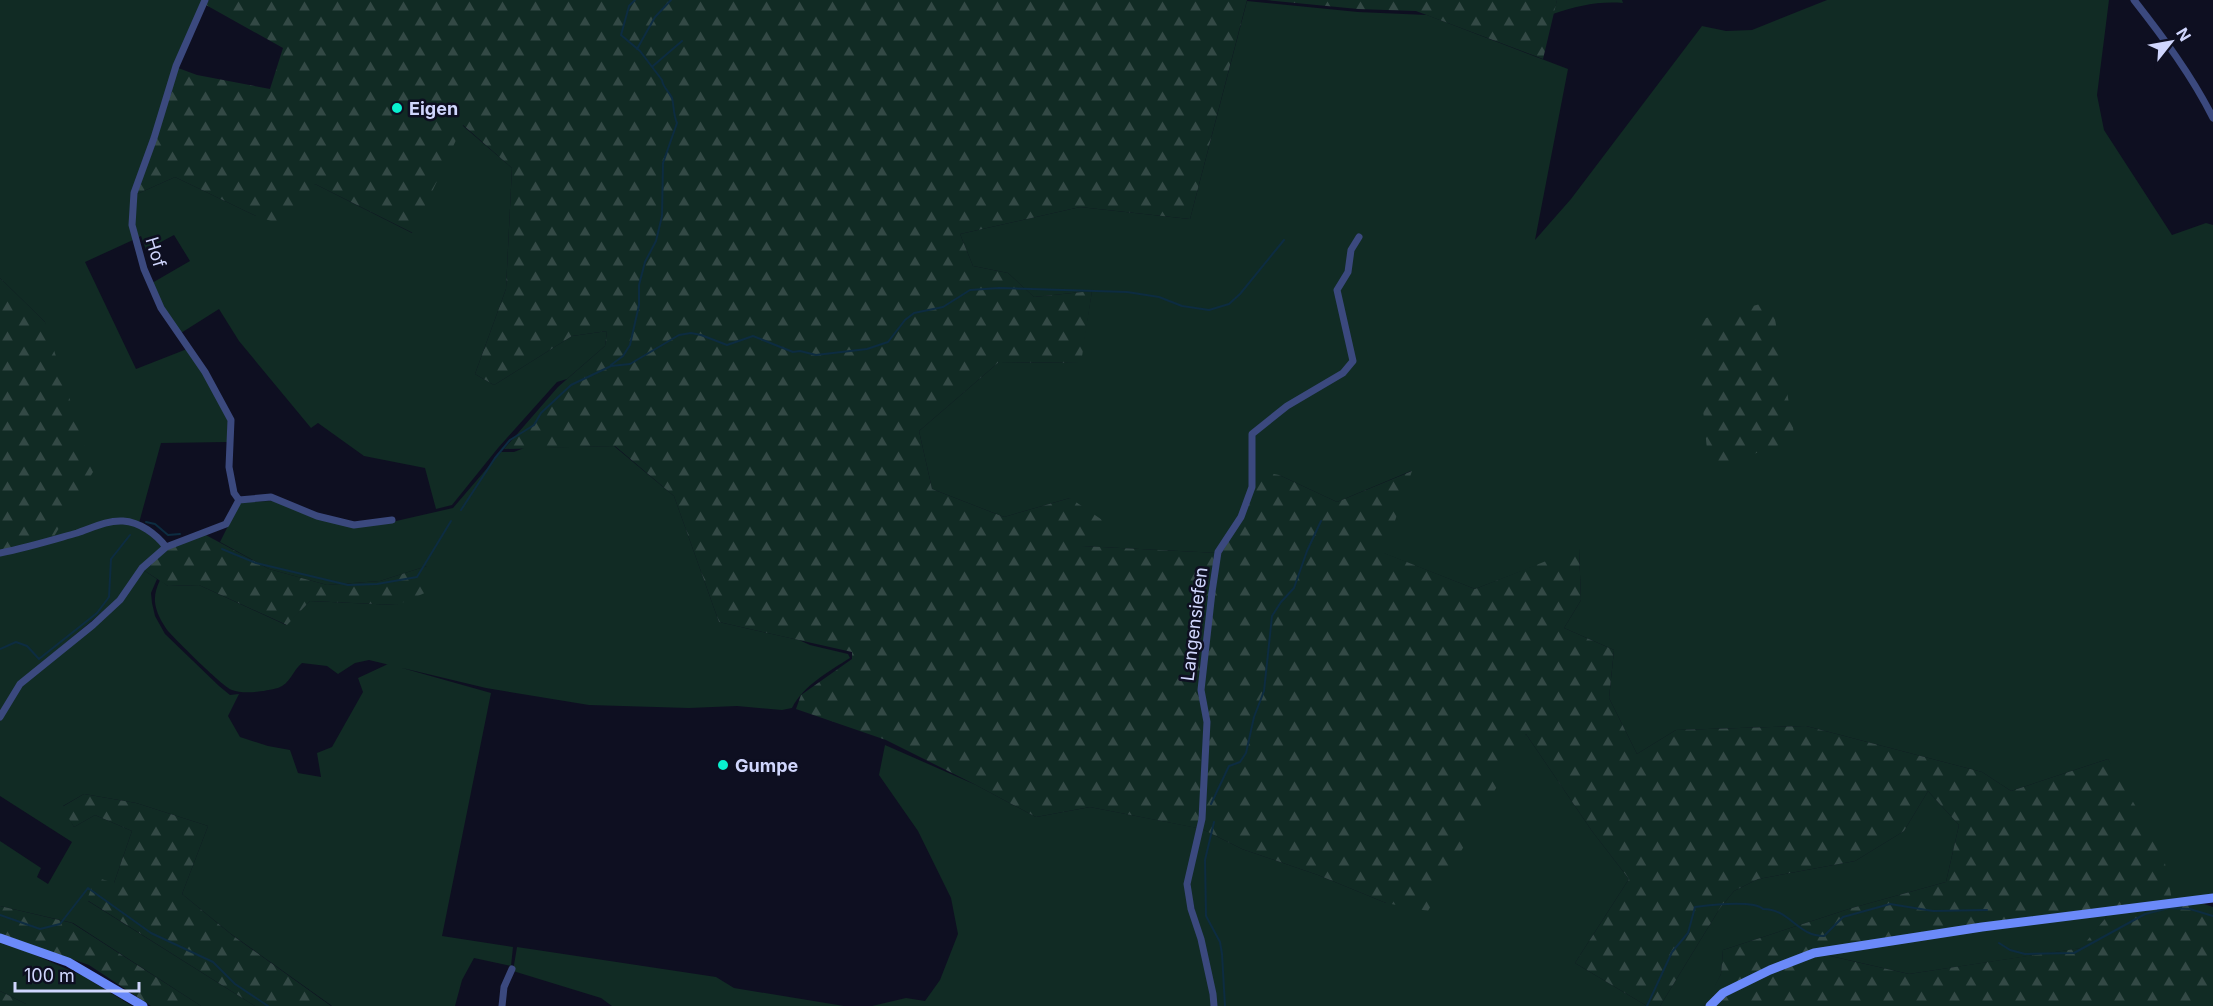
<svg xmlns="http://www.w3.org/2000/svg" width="2213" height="1006" font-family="Inter,sans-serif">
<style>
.grass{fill:#112b24}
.forest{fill:url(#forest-firs)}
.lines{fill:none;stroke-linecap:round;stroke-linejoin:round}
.stream{stroke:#0d2c41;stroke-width:2}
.minor{stroke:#3b497e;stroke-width:7}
.secondary{stroke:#6b8af9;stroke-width:9}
.poi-dot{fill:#09f0cf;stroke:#0e0f21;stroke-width:2}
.labels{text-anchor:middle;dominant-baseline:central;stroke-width:5;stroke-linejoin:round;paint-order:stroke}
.poi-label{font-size:18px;font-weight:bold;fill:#d0d6fd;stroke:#0e0f21;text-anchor:start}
.street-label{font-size:18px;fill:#d0d6fd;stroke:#0e0f21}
</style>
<defs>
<pattern id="forest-firs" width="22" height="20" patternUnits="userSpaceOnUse" patternTransform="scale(1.5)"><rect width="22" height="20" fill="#112b24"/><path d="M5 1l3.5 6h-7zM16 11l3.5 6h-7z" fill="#334945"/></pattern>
</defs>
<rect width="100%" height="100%" fill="#0e0f21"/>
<path class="grass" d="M0 0H202L132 191 133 240 85 262 136 369 187 349 202 371 228 420 227 442 161 443 139 523 124 520 53 538 45 322 0 278Z
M1557 0H1622L1623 3C1598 1 1577 6 1553 14Z
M1827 0H2109L2097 95 2104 130 2172 235 2206 223 2213 225V894L2172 900 2108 759 2011 791 1982 772 1806 726 1676 730 1637 754 1609 698 1614 650 1564 628 1581 600 1579 549 1475 589 1383 553 1411 471 1337 502 1279 475 1251 486 1240 516 1217 553 1081 546 1070 498 1004 517 932 489 919 431 999 362 1080 363 1092 291 1034 297 1008 273 973 266 960 234 1080 207 1190 219 1247 1 1358 12 1427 15 1568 69 1535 240 1571 199 1702 26 1726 31 1752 30Z
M462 125 512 168 506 289 475 374 494 385 572 336 607 331 605 346 567 379 557 382 498 448 452 505 436 509 425 468 364 456 318 423 311 428 239 341 219 309 181 333 162 307 152 283 190 261 174 235 146 250 141 236 137 238 134 224 137 194 175 177 256 216 315 184 412 233Z
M614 446 674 496 719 622 799 640 810 645 848 654 850 658C828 672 804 685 792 708L782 710 737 706 689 708 589 705 486 688 369 660 355 663 338 674 327 666 302 663C293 670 290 684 278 688 266 691 244 695 232 690 223 687 177 641 168 631 164 626 159 617 157 611 153 599 155 591 160 580L168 586 199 585 286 625 310 601 397 605 427 566 380 581 327 585 269 569 220 542 240 502 273 501 354 527 383 524 453 508 501 452H514L524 448Z
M124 523 138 526 164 546 118 599 18 683 0 713V555L109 524Z
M142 569 157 579 151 593 152 603 155 616 165 634 219 686 230 695 239 694 228 716 240 737 268 746 290 750 298 773 321 777 317 753 332 747 363 692 358 678 388 664 491 693 442 936 513 947 511 966 474 958 462 980 455 1006H332L231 934 182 894 208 826 136 803 84 794 63 806 74 827 95 815 132 831 114 883 88 901 255 1006H201L73 923 0 906V841L41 868 37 877 48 884 72 842 0 796V721L21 685 93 627Z
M1526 734 1592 831 1629 879 1575 963 1647 1006H1216L1189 884 1202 829 1242 849 1318 875 1386 903Z
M885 745 976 785 1036 817 1090 807 1198 828 1186 883 1211 995V1006H872L906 998 925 1001 940 980 958 934 951 898 918 831 879 775Z
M1928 791 1959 825 1946 882 1852 908 1723 950 1721 974 1711 995 1717 996 1707 1006H1660L1720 908 1734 891 1758 879 1855 861 1904 831Z
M2108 915 2082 948 1909 974 1822 954 1981 930Z
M0 943 28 952 83 976 132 1006H26V1004L0 991Z
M517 947 716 977 734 988 844 1006H612L601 998 513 971Z"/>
<path class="forest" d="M209 0H1247L1190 219 1080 207 960 234 973 266 1008 273 1034 297 1092 291 1081 363 999 362 919 431 932 489 1004 517 1070 498 1111 526 1082 546 1218 553 1242 518 1255 470 1279 475 1337 502 1412 471 1384 553 1475 589 1579 548 1581 600 1564 628 1614 650 1609 698 1637 754 1676 730 1806 726 1982 772 2011 791 2108 759 2163 853 2172 900 1817 953 1909 974 2081 948 2108 915 2198 902 2213 907V1006H1715L1717 996 1710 995 1721 974 1723 950 1852 908 1946 882 1959 825 1928 791 1904 831 1855 861 1758 879 1734 891 1720 908 1660 1006H1647L1575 963 1629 879 1592 831 1526 734 1428 911 1386 903 1318 875 1242 849 1202 829 1090 807 1036 817 976 785 886 740 796 709 801 695 852 659V652L719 622 674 496 615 446 504 449 558 387 605 346 607 331 572 336 494 385 475 374 506 289 512 168 463 125 413 233 315 184 283 225 256 216 175 177 137 194 178 68 197 75 270 89 283 48 206 5Z
M1266 0H1557L1543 59 1416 11 1358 9Z
M0 278 45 322 93 472 53 538 0 551Z
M1772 301 1795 440 1709 469 1694 321Z
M202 533 269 569 327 585 380 581 427 566V592L397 605 310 601 287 625 199 585 168 586 142 569 167 548Z
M84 794 136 803 208 826 182 894 232 935 331 1006H255L87 900 95 877 114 883 132 831 95 815 74 827 62 807Z
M0 906 72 923 201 1006H151L89 965 0 934Z
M0 991 26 1004V1006H0Z"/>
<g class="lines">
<path class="stream" d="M637 49 655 17 671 0
M653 66 682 41
M611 365 623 356 630 345 639 305V285L645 262 656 241 662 216 663 163 677 123C673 114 674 105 672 98 669 91 663 88 662 80L640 51 621 35 629 6 635 0
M461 510 495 458 510 440 534 425 541 413 571 385 611 366 630 364 679 335 691 333 701 335 727 345 753 336 793 352 800 351 816 355 867 349 888 342 905 320 914 313 943 307 970 290 999 288 1127 292 1159 297 1182 306 1209 310 1229 304 1240 294 1284 240
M146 522 155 524 168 535 180 534
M222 549 256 563 348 585 377 584 417 577 451 521
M0 649 16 642 27 646 39 659 97 613 109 597 111 559 130 535
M1211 804 1229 766 1240 762 1246 753 1254 717 1264 691 1272 616 1281 602 1294 588 1307 551 1321 521
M1214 822 1205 860 1206 916 1220 942 1222 954 1225 1006
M0 915 40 929 60 924 88 888 151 933 213 962 235 984 268 1006
M1999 943 2010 950 2025 954 2074 953 2145 914 2169 908 2190 909 2213 916
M1647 1006 1672 952 1688 933 1695 907C1711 905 1753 900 1763 909 1790 909 1797 936 1824 936L1843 917 1890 904 1933 911 1987 910"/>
<path class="minor" d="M205 0 176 66 154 138 134 193 132 225 144 269 161 308 205 372 231 420 229 467 234 493 239 500
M2134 0C2163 37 2192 76 2213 118
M239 500 271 497 317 516 354 525 392 520
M0 553C26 548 52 540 77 533 92 528 107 520 123 521 140 522 156 534 166 547
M0 717 20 684 93 625 120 600 142 568 166 547 226 524 239 500
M502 1006 504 987 512 969
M1214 1006 1213 994 1201 939 1191 909 1187 884 1202 819 1207 722 1201 690 1212 592 1218 552 1241 517 1252 487V434L1287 406 1343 373 1353 361 1337 290 1348 272 1351 250 1359 237"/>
<path class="secondary" d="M0 938 68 962 143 1006
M1710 1006 1723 993 1770 970 1814 953 1982 927 2213 898"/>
</g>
<g class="poi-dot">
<circle cx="397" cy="108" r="6"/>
<circle cx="723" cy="765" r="6"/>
</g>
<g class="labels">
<g class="poi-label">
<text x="409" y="108">Eigen</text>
<text x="735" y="765">Gumpe</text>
</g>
<g class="street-label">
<text transform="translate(156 252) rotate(73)">Hof</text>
<text transform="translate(1194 624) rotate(-83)">Langensiefen</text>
</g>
</g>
<g transform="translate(2171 42) rotate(59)" stroke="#0e0f21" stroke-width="4.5" paint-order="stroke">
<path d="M0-4.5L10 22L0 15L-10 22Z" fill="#d0d6fd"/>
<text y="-9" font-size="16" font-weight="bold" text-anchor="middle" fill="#d0d6fd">N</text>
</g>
<path d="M15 982v9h124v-9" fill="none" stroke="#d0d6fd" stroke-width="3"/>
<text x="24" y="982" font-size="18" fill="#d0d6fd" stroke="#0e0f21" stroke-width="4.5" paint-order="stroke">100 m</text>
</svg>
